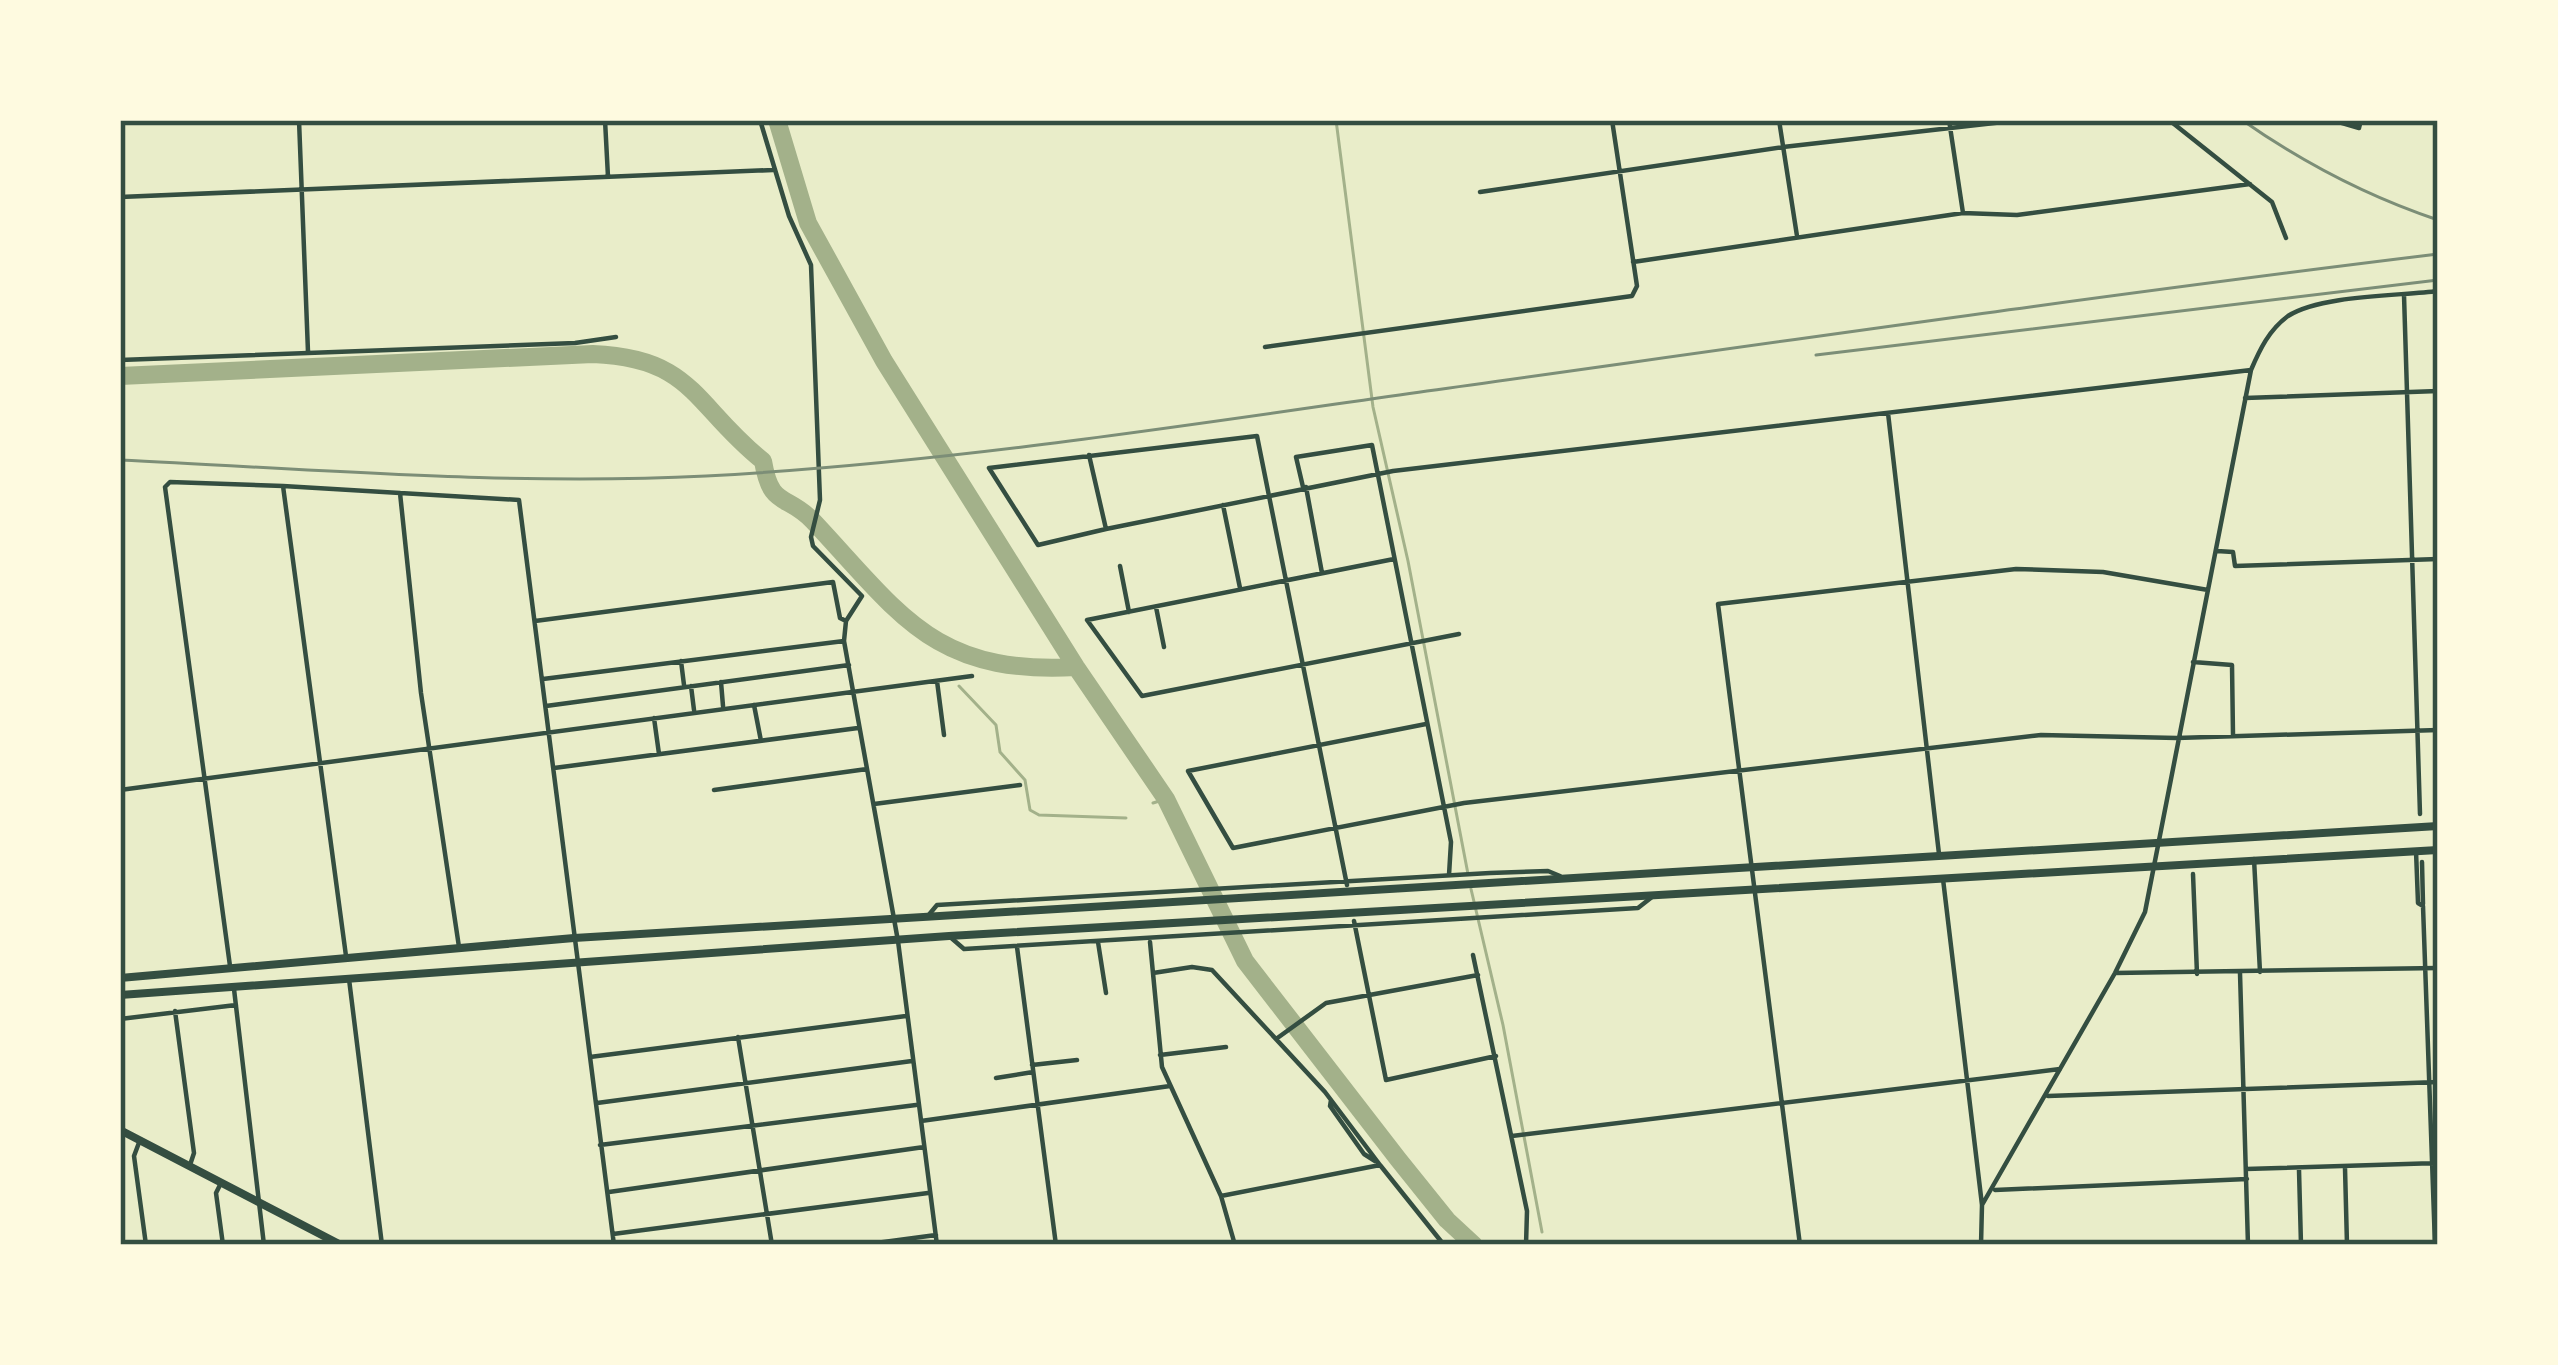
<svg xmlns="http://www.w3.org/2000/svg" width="2558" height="1365" font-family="'Varela Round',sans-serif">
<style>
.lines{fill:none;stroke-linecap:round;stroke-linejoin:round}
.stream{stroke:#a3b18a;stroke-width:3}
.river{stroke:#a3b18a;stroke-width:18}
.minor{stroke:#344e41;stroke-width:4.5}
.primary{stroke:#344e41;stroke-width:8}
.trunk{stroke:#344e41;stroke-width:8}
.rail{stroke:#7c8e77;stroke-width:3}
.neatline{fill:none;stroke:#344e41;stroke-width:4.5}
</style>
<rect width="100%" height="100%" fill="#e9edc9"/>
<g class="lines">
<path class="stream" d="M1336 120 1373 407 1408 561 1468 874
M959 686 996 725 1000 752 1025 780 1030 810 1039 815 1126 818
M1153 803 1166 799
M1471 889 1503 1025 1542 1232"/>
<path class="river" d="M777 120 808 223 884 361 1076 667 1166 799 1245 961 1398 1159 1447 1220 1474 1245
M120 376 593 354C694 358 694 406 763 461 771 509 786 493 813 521 901 615 934 675 1076 667"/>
<path class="minor" d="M299 120 308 352
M605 120 608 177
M760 120 789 216 811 265 820 500 811 537 813 546 862 596 846 621
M1779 120 1797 236
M1949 120 1963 213
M2169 120 2272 202 2286 238
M2332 120 2359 128 2361 120
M1480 192 1783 147 2021 120
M120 197 773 170
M1633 262 1963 213 2017 215 2250 184
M2404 295 2420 814
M1265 347 1632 296 1637 286 1612 120
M120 360 575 343 616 337
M2245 398 2438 391
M1888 413 1939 854
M1089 455 1106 529 1038 545 989 468 1257 436 1347 885
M283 486 400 493 421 693 459 947
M1303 487 1296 457 1372 445 1451 842 1449 875
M1306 487 1322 573
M400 493 519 500 614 1245
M1223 505 1240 588
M1106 529 1393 471 2251 370
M2217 551 2233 552 2235 566 2438 559
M1394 559 1087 620 1142 696 1459 634
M1120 566 1129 612
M1156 607 1164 647
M535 621 833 582 840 618 846 621 844 641 898 941 937 1245
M681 661 684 685
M2193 662 2232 665 2233 735
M543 679 844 641
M937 681 944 735
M721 682 723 706
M691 686 694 710
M754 705 761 741
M546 706 849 665
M654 718 659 754
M1426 724 1188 771 1233 848 1464 803 2041 735 2177 738 2438 730
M554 768 858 728
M120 790 972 676
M714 790 867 769
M874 804 1020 785
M2416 851 2418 903 2423 906 2435 1245
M2254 859 2260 972
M2422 862 2423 904
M2193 874 2197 974
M1943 879 1982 1205 1981 1245
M927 917 937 905 1490 873 1548 871 1560 876
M1354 921 1386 1080 1496 1056
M949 936 964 949 1638 908 1652 897
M1098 942 1106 993
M1150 942 1162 1067 1221 1196 1235 1245
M1017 947 1056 1245
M1473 955 1527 1211 1526 1245
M230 966 165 487 170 482 283 486 346 956
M1153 973 1192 967 1212 970 1325 1092 1380 1165
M2115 973 2438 968
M2240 973 2248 1245
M349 979 382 1245
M234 989 264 1245
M175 1011 194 1153 190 1165
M120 1019 236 1005
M738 1037 772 1245
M1276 1039 1326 1003 1478 975
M1160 1055 1226 1047
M590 1057 906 1016
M1032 1065 1077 1060
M996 1078 1033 1072
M2048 1096 2438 1082
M1331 1100 1330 1106 1364 1154 1375 1161
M597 1103 912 1061
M921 1121 1170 1086
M1512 1136 2060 1069
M140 1140 134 1156 146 1245
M600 1145 916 1105
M2345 1168 2347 1245
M2246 1169 2438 1163
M2299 1170 2301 1245
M221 1183 216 1193 223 1245
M1995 1190 2247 1179
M609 1192 924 1147
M1221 1196 1380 1165 1444 1245
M1982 1205 2115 973 2145 912 2251 370C2260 349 2269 330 2288 316 2321 295 2398 296 2438 291
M613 1234 928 1193
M861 1245 936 1235
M1800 1245 1718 604 2016 569 2103 572 2208 590"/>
<path class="primary" d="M120 1130 341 1245"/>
<path class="trunk" d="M120 978 574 938 2438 826
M120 995 949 936 2438 850"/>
<path class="rail" d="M2242 120C2302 162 2369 197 2438 220
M1816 355 2438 280
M120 460C314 469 511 486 706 476 947 463 1188 425 1427 391 1764 344 2101 295 2438 254"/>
</g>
<rect width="2558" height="1365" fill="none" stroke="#fefae0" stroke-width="246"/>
<rect x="123" y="123" width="2312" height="1119" class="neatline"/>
</svg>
